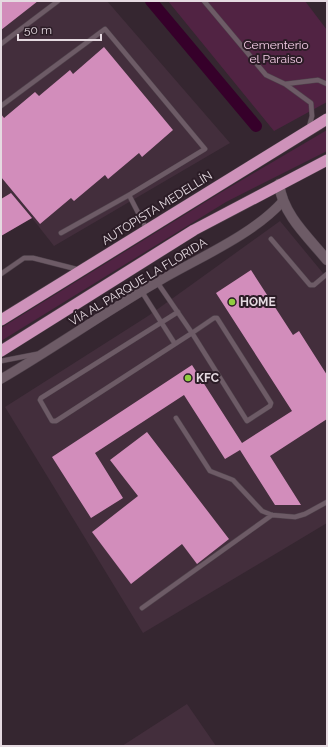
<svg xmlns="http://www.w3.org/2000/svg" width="328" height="747" font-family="Raleway,sans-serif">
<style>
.built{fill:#432e3c}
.green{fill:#512343}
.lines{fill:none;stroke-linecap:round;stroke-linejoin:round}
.canal{stroke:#36002a;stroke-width:12}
.building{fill:#d28dbb}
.service-casing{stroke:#50434c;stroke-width:5.5}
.minor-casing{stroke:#50434c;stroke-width:10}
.tertiary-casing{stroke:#50434c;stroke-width:11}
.trunk-casing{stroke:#50434c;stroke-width:12}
.service{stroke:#6d5b66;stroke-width:4.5}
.minor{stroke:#6d5b66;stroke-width:9}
.tertiary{stroke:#6d5b66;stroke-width:10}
.trunk{stroke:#ce92ba;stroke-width:11}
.poi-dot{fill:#90cd40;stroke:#2b1c26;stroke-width:1.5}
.labels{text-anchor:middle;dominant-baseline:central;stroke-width:4;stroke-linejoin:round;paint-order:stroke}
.park-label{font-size:12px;fill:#f5cee7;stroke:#2b1c26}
.street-label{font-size:12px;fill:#e5dae1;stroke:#2b1c26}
.poi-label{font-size:12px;font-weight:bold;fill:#e5dae1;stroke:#2b1c26;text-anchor:start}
</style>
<rect width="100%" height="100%" fill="#352630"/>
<path class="built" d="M1 1H107L230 143 54 246 32 218 1 236Z
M280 221 327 278V523L143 633 5 407 148 316Z
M187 704 216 746H122Z"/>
<path class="green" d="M168 1H305L327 30V102L274 131Z
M327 130V151L226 202 1 341V328L220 193Z"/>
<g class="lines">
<path class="canal" d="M151 1 256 126"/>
</g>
<path class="building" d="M1 1H38L1 30Z
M104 47 173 130 142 157 139 153 108 179 105 175 74 201 71 198 40 224 1 177V114L4 118 35 92 39 96 70 70 73 74Z
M11 193 32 218 1 236V199Z
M251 270 293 335 299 331 327 375V419L270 456 301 505H275L240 450 225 459 184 395 95 453 123 498 91 518 52 457 192 365 242 443 292 411 216 293Z
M147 432 229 539 197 564 182 544 131 584 92 532 138 496 110 460Z"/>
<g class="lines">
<defs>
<path id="service" d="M204 1 266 75 285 84 311 103 312 116 309 127
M1 44 58 1
M285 84 318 80 327 84
M1 106 105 29 205 149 129 195 147 230
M61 233 129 195
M271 239 310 285H314L327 274
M1 274 24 258H33L80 270
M157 282 192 333 56 421H52L40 400 41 398 178 312
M142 292 175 344
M214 318H217L271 403 270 406 247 421 192 333Z
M1 361 37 354
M176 418 210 471 233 480 262 511 272 515 295 517 305 514 327 502
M142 608 272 515"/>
<path id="minor" d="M1 379C54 348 105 312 159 281 198 258 253 235 283 201"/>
<path id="tertiary" d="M279 184C283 215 308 237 327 260"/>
<path id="trunk" d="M1 320 327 119
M1 351 194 230 327 160"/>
</defs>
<use href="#service" class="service-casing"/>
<use href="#minor" class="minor-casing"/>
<use href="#tertiary" class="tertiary-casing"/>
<use href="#trunk" class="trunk-casing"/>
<use href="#service" class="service"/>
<use href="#minor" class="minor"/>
<use href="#tertiary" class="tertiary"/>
<use href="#trunk" class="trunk"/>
</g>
<g class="poi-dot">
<circle cx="232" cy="302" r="4"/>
<circle cx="188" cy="378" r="4"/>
</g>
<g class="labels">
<g class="park-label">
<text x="276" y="45">Cementerio<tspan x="276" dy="14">el Paraiso</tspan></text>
</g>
<g class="street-label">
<text transform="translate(157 208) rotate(-32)">AUTOPISTA MEDELLÍN</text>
<text transform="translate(138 282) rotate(-31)">VÍA AL PARQUE LA FLORIDA</text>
</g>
<g class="poi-label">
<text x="240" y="302">HOME</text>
<text x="196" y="378">KFC</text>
</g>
</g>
<rect width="328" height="747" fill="none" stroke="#e5dae1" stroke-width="4"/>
<path d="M18 34v6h83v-6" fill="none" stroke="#e5dae1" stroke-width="2"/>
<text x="24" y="34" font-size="12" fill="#e5dae1" stroke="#2b1c26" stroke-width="3" paint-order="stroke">50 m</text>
</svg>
